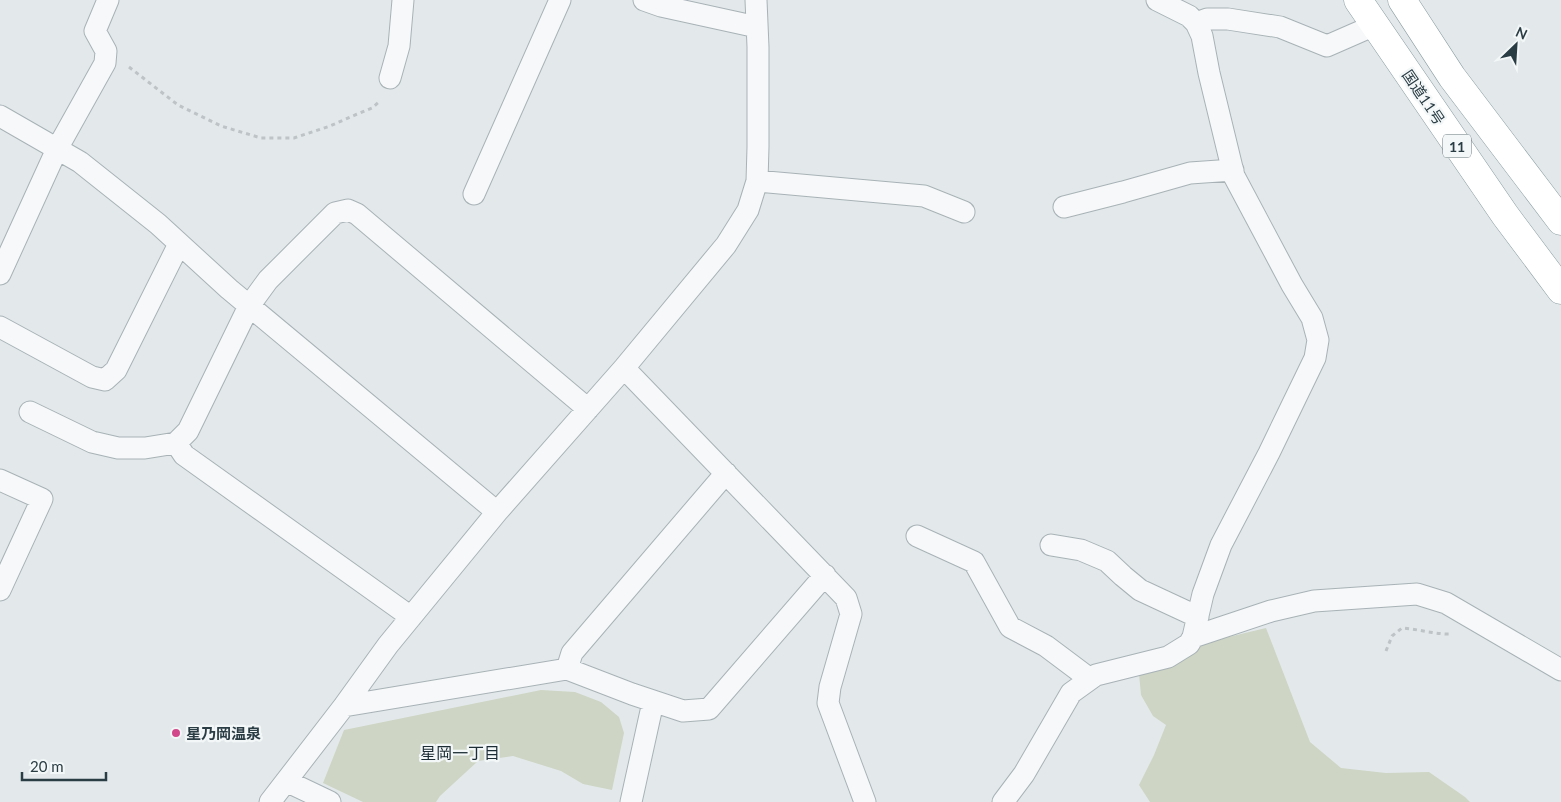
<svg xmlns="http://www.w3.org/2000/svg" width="1561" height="802" font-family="Lato,'Noto Sans JP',sans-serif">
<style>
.green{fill:#ced5c4}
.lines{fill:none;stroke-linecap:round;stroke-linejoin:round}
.street-casing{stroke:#a8b2b6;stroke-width:23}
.highway-casing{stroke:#8a9ca2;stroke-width:29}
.path{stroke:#bdc3c6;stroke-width:3;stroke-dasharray:4 4;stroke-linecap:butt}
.street{stroke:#f6f8f9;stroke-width:21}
.highway{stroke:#fff;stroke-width:28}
.poi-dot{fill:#d14789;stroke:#f3f7f8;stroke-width:2}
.labels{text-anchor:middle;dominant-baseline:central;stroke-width:4.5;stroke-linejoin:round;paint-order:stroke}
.shield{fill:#f3f7f8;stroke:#66747a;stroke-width:1}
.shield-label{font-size:14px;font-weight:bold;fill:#2a3c44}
.street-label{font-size:15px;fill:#2a3c44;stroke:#f3f7f8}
.poi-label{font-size:15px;font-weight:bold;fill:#2a3c44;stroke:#f3f7f8;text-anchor:start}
.neighbourhood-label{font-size:16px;fill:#1c2d35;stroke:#f3f7f8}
</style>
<rect width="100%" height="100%" fill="#e3e9eb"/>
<path class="green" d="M1266 628 1310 742 1341 768 1386 773 1429 772 1465 797 1470 802H1150L1139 785 1154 755 1166 725 1153 716 1141 695 1139 674 1199 644Z
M541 690 575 692 601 702 619 717 624 733 612 790 583 784 561 771 513 756 478 761 440 796 436 802H363L323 783 344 730Z"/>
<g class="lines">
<defs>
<path id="street" d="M644 0 661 6 757 27
M1196 23 1207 19H1228L1280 27 1327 46 1375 25
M390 78 399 46 403 0
M0 116 80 162 158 224 229 289 497 512
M757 181 924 196 964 212
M474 194 560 0
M1064 207 1123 192 1190 173 1233 170
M0 274 57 149 105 63 106 51 95 31 108 0
M0 327 92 377 105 380 116 370 179 244
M624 368 846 598 851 614 830 687 828 703 865 802
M30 412 92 442 118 448H145L176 443 188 431 249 306 268 280 335 213 348 210 357 214 588 409
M176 443 184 455 411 617
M0 480 42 499 0 590
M917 536 974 562 1010 627 1046 646 1090 679
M1051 545 1081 550 1107 561 1123 576 1140 590 1198 617
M1193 637 1271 611 1314 601 1417 594 1446 603 1561 670
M567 669 572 653 726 473
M344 706 567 669 632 694 683 711 709 709 825 575
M286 781 330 802
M270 802 344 706 388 645 497 512 624 368 726 245 748 210 757 181 758 147V47L756 0
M631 802 653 702
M1003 802 1024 774 1071 693 1096 675 1168 657 1189 644 1193 637 1203 594 1221 545 1269 453 1315 358 1318 340 1312 318 1292 285 1234 176 1209 73 1202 36 1196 23 1189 16 1157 0"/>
<path id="highway" d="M1358 0 1505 215 1561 290
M1402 0 1452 77 1561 221"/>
</defs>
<use href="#street" class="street-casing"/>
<use href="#highway" class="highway-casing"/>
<path class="path" d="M129 67 178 105 221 126 261 138H294L330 126 355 115 372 108 380 101
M1386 651 1392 636 1402 628C1418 629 1433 634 1449 634"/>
<use href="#street" class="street"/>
<use href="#highway" class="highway"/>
</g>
<circle class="poi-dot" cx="176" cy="733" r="5"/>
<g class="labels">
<rect class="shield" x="1443" y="134.5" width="28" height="23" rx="4"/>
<g class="shield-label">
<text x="1457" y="146">11</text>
</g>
<g class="street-label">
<text transform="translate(1424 97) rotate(56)">国道11号</text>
</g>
<g class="poi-label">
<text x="186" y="733">星乃岡温泉</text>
</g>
<g class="neighbourhood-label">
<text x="460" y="752">星岡一丁目</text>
</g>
</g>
<g transform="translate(1516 45) rotate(25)" stroke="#f3f7f8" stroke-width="4" paint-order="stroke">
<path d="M0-4L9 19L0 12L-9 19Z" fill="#2a3c44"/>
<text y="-8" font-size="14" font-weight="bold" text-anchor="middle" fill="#2a3c44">N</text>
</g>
<path d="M22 772v8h84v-8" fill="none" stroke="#2a3c44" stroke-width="2.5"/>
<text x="30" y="772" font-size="15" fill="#2a3c44" stroke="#f3f7f8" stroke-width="4" paint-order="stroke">20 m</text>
</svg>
